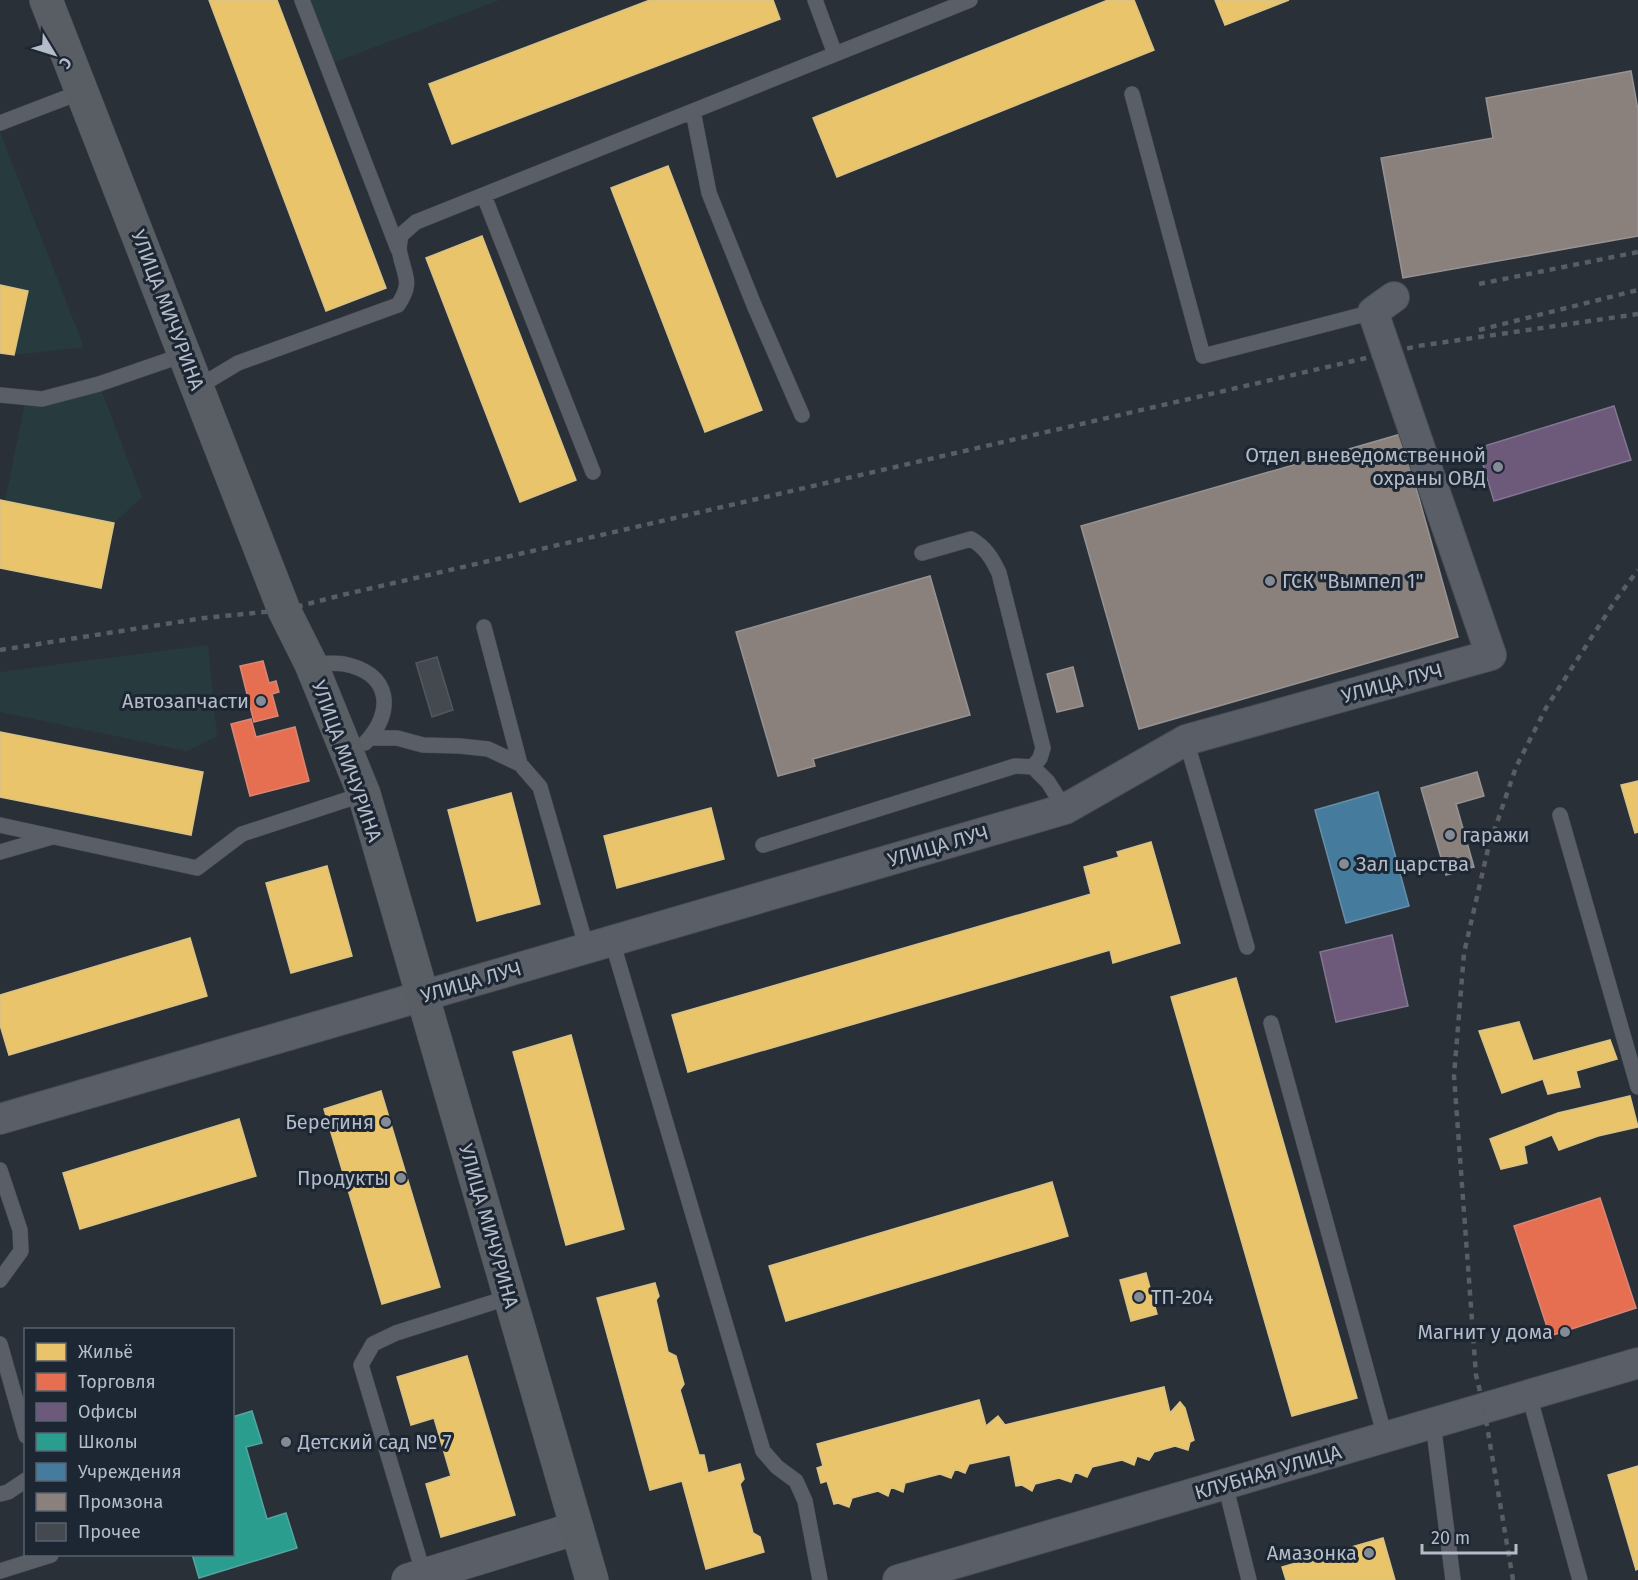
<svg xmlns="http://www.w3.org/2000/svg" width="1638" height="1580" font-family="'Fira Sans',sans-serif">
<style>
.green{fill:#273a3e}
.homes{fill:#e9c46a;stroke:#d9c286;stroke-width:1.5}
.shops{fill:#e76f51;stroke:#d88675;stroke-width:1.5}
.offices{fill:#6d597a;stroke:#827792;stroke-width:1.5}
.schools{fill:#2a9d8f;stroke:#53a6a0;stroke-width:1.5}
.public{fill:#457b9d;stroke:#668eaa;stroke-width:1.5}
.industry{fill:#8a817c;stroke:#979393;stroke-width:1.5}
.building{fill:#444950;stroke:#52575f;stroke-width:1.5}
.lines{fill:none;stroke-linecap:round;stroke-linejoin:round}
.service-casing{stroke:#484c53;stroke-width:16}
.minor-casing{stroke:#484c53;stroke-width:32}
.tertiary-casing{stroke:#484c53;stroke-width:34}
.secondary-casing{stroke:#484c53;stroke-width:34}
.service{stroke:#5a5e66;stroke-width:15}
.minor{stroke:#5a5e66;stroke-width:30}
.tertiary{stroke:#5a5e66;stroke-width:33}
.secondary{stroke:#595d64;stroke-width:33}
.rail{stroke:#595d64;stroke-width:4.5;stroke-dasharray:6 6;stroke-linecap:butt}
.poi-dot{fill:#848b96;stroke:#1d2633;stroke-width:2}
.labels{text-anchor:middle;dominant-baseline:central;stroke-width:6;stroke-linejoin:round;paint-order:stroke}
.street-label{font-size:20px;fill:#b4bcc9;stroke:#1d2633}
.poi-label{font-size:20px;fill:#b4bcc9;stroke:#1d2633;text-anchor:end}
</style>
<rect width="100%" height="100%" fill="#2a3038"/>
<path class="green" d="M302 0H500L327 65Z
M0 132 84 347 14 355 28 291 0 285Z
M99 384 142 497 114 523 5 501 26 398Z
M208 645 217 736 187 751 0 712V672Z"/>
<path class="homes" d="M209 0H277L386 288 326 311Z
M650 0H773L780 19 452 144 429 84Z
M1108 0H1134L1154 50 837 177 813 118Z
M1215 0H1289L1225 25Z
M668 166 762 410 705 432 611 188Z
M482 236 576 480 520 502 426 258Z
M0 285 28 291 14 355 0 353Z
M0 500 114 523 101 588 0 568Z
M0 732 203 772 191 835 0 797Z
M1638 781V832L1635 833 1621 785Z
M511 793 540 904 477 921 448 810Z
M711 808 724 859 617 888 604 836Z
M1151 842 1180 943 1113 963 1110 950 688 1072 672 1015 1091 894 1084 867 1119 857 1117 852Z
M327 866 352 956 291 973 266 883Z
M190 938 207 996 9 1055 0 1025V995Z
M1236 978 1357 1398 1292 1416 1171 997Z
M1519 1022 1533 1061 1610 1040 1617 1059 1576 1071 1580 1087 1548 1094 1543 1079 1502 1093 1479 1031Z
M571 1035 624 1229 566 1245 513 1052Z
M381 1091 440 1287 382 1304 324 1109Z
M1630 1096 1638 1127 1598 1136 1559 1150 1552 1135 1524 1146 1527 1163 1501 1169 1490 1139 1558 1113Z
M239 1119 256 1176 80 1229 63 1173Z
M1052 1182 1068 1236 786 1321 769 1266Z
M1146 1273 1157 1314 1131 1321 1120 1280Z
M655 1283 659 1296 656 1300 668 1352 676 1356 684 1384 680 1390 699 1455H704L708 1473 740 1464 744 1479 740 1484 753 1533 760 1537 764 1552 706 1569 682 1481 650 1490 597 1298Z
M467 1356 515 1515 441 1537 426 1484 451 1476 434 1418 411 1425 397 1377Z
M1164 1387 1170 1413 1180 1402 1185 1408 1194 1440 1190 1442 1188 1450 1175 1446 1154 1452 1149 1460 1137 1456 1134 1465 1122 1460 1092 1467 1087 1477 1075 1472 1071 1482 1059 1478 1035 1484 1032 1491 1022 1485 1016 1486 1010 1455 969 1464 965 1473 955 1469 951 1478 940 1474 905 1483 903 1492 891 1487 888 1496 878 1491 852 1498 849 1507 838 1503 834 1504 827 1481 821 1483 817 1468 823 1466 817 1444 979 1400 986 1426 998 1416 1005 1425Z
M1638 1466V1569L1636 1570 1608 1475Z
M1383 1538 1395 1580H1286L1282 1567Z"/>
<path class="shops" d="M263 661 269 683 276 681 279 692 272 694 278 716 254 722 240 666Z
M251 719 256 737 295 727 309 781 250 796 231 724Z
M1600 1198 1636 1308 1550 1336 1514 1226Z"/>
<path class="offices" d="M1614 406 1631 460 1494 501 1478 448Z
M1392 935 1408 1006 1336 1022 1320 952Z"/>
<path class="schools" d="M252 1411 262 1443 246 1447 267 1519 286 1513 297 1548 199 1578 192 1554H232V1417Z"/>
<path class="public" d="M1378 792 1409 906 1346 923 1315 810Z"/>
<path class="industry" d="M1631 71 1638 110V236L1403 278 1381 158 1493 138 1486 98Z
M1401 434 1458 637 1139 729 1081 526Z
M930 576 970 715 813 759 815 766 778 776 736 632Z
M1073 667 1083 706 1057 712 1047 674Z
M1477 772 1484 796 1456 804 1474 867 1446 875 1421 788Z"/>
<path class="building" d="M437 657 453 710 432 717 416 663Z"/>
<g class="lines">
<defs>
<path id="service" d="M302 0 398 249
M815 0 835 54
M1132 94 1203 356 1373 312
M693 111 709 193 754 305 802 415
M0 123 81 92
M484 196 593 472
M198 387 238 363 398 305C413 282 405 278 400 254 398 248 400 241 401 235L416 222 970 0
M0 395 42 399 99 384 186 354
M922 553 971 539C985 547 992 558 999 573L1043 748 1040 758 1033 767
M484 627 520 764
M311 664C321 664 334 662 344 664 391 673 395 712 365 743
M370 738H397L423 745 460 746 488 749 520 764 540 787 587 949
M1186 740 1247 947
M1560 815 1638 1087
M0 825 197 868 242 834 364 794
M763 845 1015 766 1033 767 1048 782 1065 809
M0 852 52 837
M612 941 763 1451 777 1467 796 1481 805 1501 820 1580
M1271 1023 1385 1437
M0 1170 20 1230 21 1251 0 1280
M0 1344 26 1436
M1529 1395 1580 1580
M1433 1423 1453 1580
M1225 1484 1249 1580
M0 1494 8 1492 26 1480
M0 1571 51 1555
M424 1575 361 1365 373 1344 396 1333 510 1297"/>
<path id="minor" d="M0 1119 1065 809 1186 740 1491 655 1373 312 1394 297
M898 1580 1638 1363"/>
<path id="tertiary" d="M408 1580 577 1528"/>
<path id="secondary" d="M46 0 284 610 311 664 364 794 592 1580"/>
</defs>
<use href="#service" class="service-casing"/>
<use href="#minor" class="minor-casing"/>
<use href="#tertiary" class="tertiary-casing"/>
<use href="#secondary" class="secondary-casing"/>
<use href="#service" class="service"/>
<use href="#minor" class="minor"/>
<use href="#tertiary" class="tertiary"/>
<use href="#secondary" class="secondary"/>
<path class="rail" d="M1479 284 1638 252
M1479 330 1638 290
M0 650 204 618 284 610 342 595 1418 346 1638 314
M1513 1580 1484 1408 1476 1375 1454 1076 1464 953 1488 849 1516 767 1546 708 1617 598 1638 570"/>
</g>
<g class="poi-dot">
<circle cx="1498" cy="467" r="6"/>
<circle cx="1270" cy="581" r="6"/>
<circle cx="261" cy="701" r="6"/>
<circle cx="1450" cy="835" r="6"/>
<circle cx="1344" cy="864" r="6"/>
<circle cx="386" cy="1122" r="6"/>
<circle cx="401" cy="1178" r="6"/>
<circle cx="1139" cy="1297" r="6"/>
<circle cx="1565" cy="1332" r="6"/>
<circle cx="286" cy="1442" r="6"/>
<circle cx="1369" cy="1553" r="6"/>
</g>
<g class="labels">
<g class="street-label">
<text transform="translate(168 310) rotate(69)">УЛИЦА МИЧУРИНА</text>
<text transform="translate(1392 683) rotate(-15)">УЛИЦА ЛУЧ</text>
<text transform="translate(347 761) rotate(70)">УЛИЦА МИЧУРИНА</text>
<text transform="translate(938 846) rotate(-16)">УЛИЦА ЛУЧ</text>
<text transform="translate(471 982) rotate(-16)">УЛИЦА ЛУЧ</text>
<text transform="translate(489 1226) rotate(74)">УЛИЦА МИЧУРИНА</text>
<text transform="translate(1268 1472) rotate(-16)">КЛУБНАЯ УЛИЦА</text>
</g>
<g class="poi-label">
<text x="1486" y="455">Отдел вневедомственной<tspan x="1486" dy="23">охраны ОВД</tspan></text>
<text x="1282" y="581" text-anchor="start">ГСК "Вымпел 1"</text>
<text x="249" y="701">Автозапчасти</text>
<text x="1462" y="835" text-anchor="start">гаражи</text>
<text x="1356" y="864" text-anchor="start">Зал царства</text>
<text x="374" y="1122">Берегиня</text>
<text x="389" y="1178">Продукты</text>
<text x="1151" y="1297" text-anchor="start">ТП-204</text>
<text x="1553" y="1332">Магнит у дома</text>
<text x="298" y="1442" text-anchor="start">Детский сад № 7</text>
<text x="1357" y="1553">Амазонка</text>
</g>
</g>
<rect x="24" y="1328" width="210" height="228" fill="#1d2633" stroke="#59626f" stroke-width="1.5"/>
<rect x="36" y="1343" width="30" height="18" fill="#e9c46a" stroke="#59626f" stroke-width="1.5"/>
<text x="78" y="1358" font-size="18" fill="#b4bcc9">Жильё</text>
<rect x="36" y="1373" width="30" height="18" fill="#e76f51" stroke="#59626f" stroke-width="1.5"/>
<text x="78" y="1388" font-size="18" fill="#b4bcc9">Торговля</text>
<rect x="36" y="1403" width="30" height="18" fill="#6d597a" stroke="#59626f" stroke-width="1.5"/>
<text x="78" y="1418" font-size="18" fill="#b4bcc9">Офисы</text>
<rect x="36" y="1433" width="30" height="18" fill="#2a9d8f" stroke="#59626f" stroke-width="1.5"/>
<text x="78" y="1448" font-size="18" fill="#b4bcc9">Школы</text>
<rect x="36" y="1463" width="30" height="18" fill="#457b9d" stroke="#59626f" stroke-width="1.5"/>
<text x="78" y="1478" font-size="18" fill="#b4bcc9">Учреждения</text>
<rect x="36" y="1493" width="30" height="18" fill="#8a817c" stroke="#59626f" stroke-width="1.5"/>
<text x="78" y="1508" font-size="18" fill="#b4bcc9">Промзона</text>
<rect x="36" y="1523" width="30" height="18" fill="#444950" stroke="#59626f" stroke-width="1.5"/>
<text x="78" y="1538" font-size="18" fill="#b4bcc9">Прочее</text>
<g transform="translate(54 54) rotate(128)" stroke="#1d2633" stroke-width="4.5" paint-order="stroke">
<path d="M0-4.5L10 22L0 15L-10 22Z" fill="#b4bcc9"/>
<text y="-9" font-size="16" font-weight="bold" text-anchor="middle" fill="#b4bcc9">С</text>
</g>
<path d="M1422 1544v9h94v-9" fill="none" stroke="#b4bcc9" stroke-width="3"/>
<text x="1431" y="1544" font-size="18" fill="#b4bcc9" stroke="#1d2633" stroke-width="4.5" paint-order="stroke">20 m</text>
</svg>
